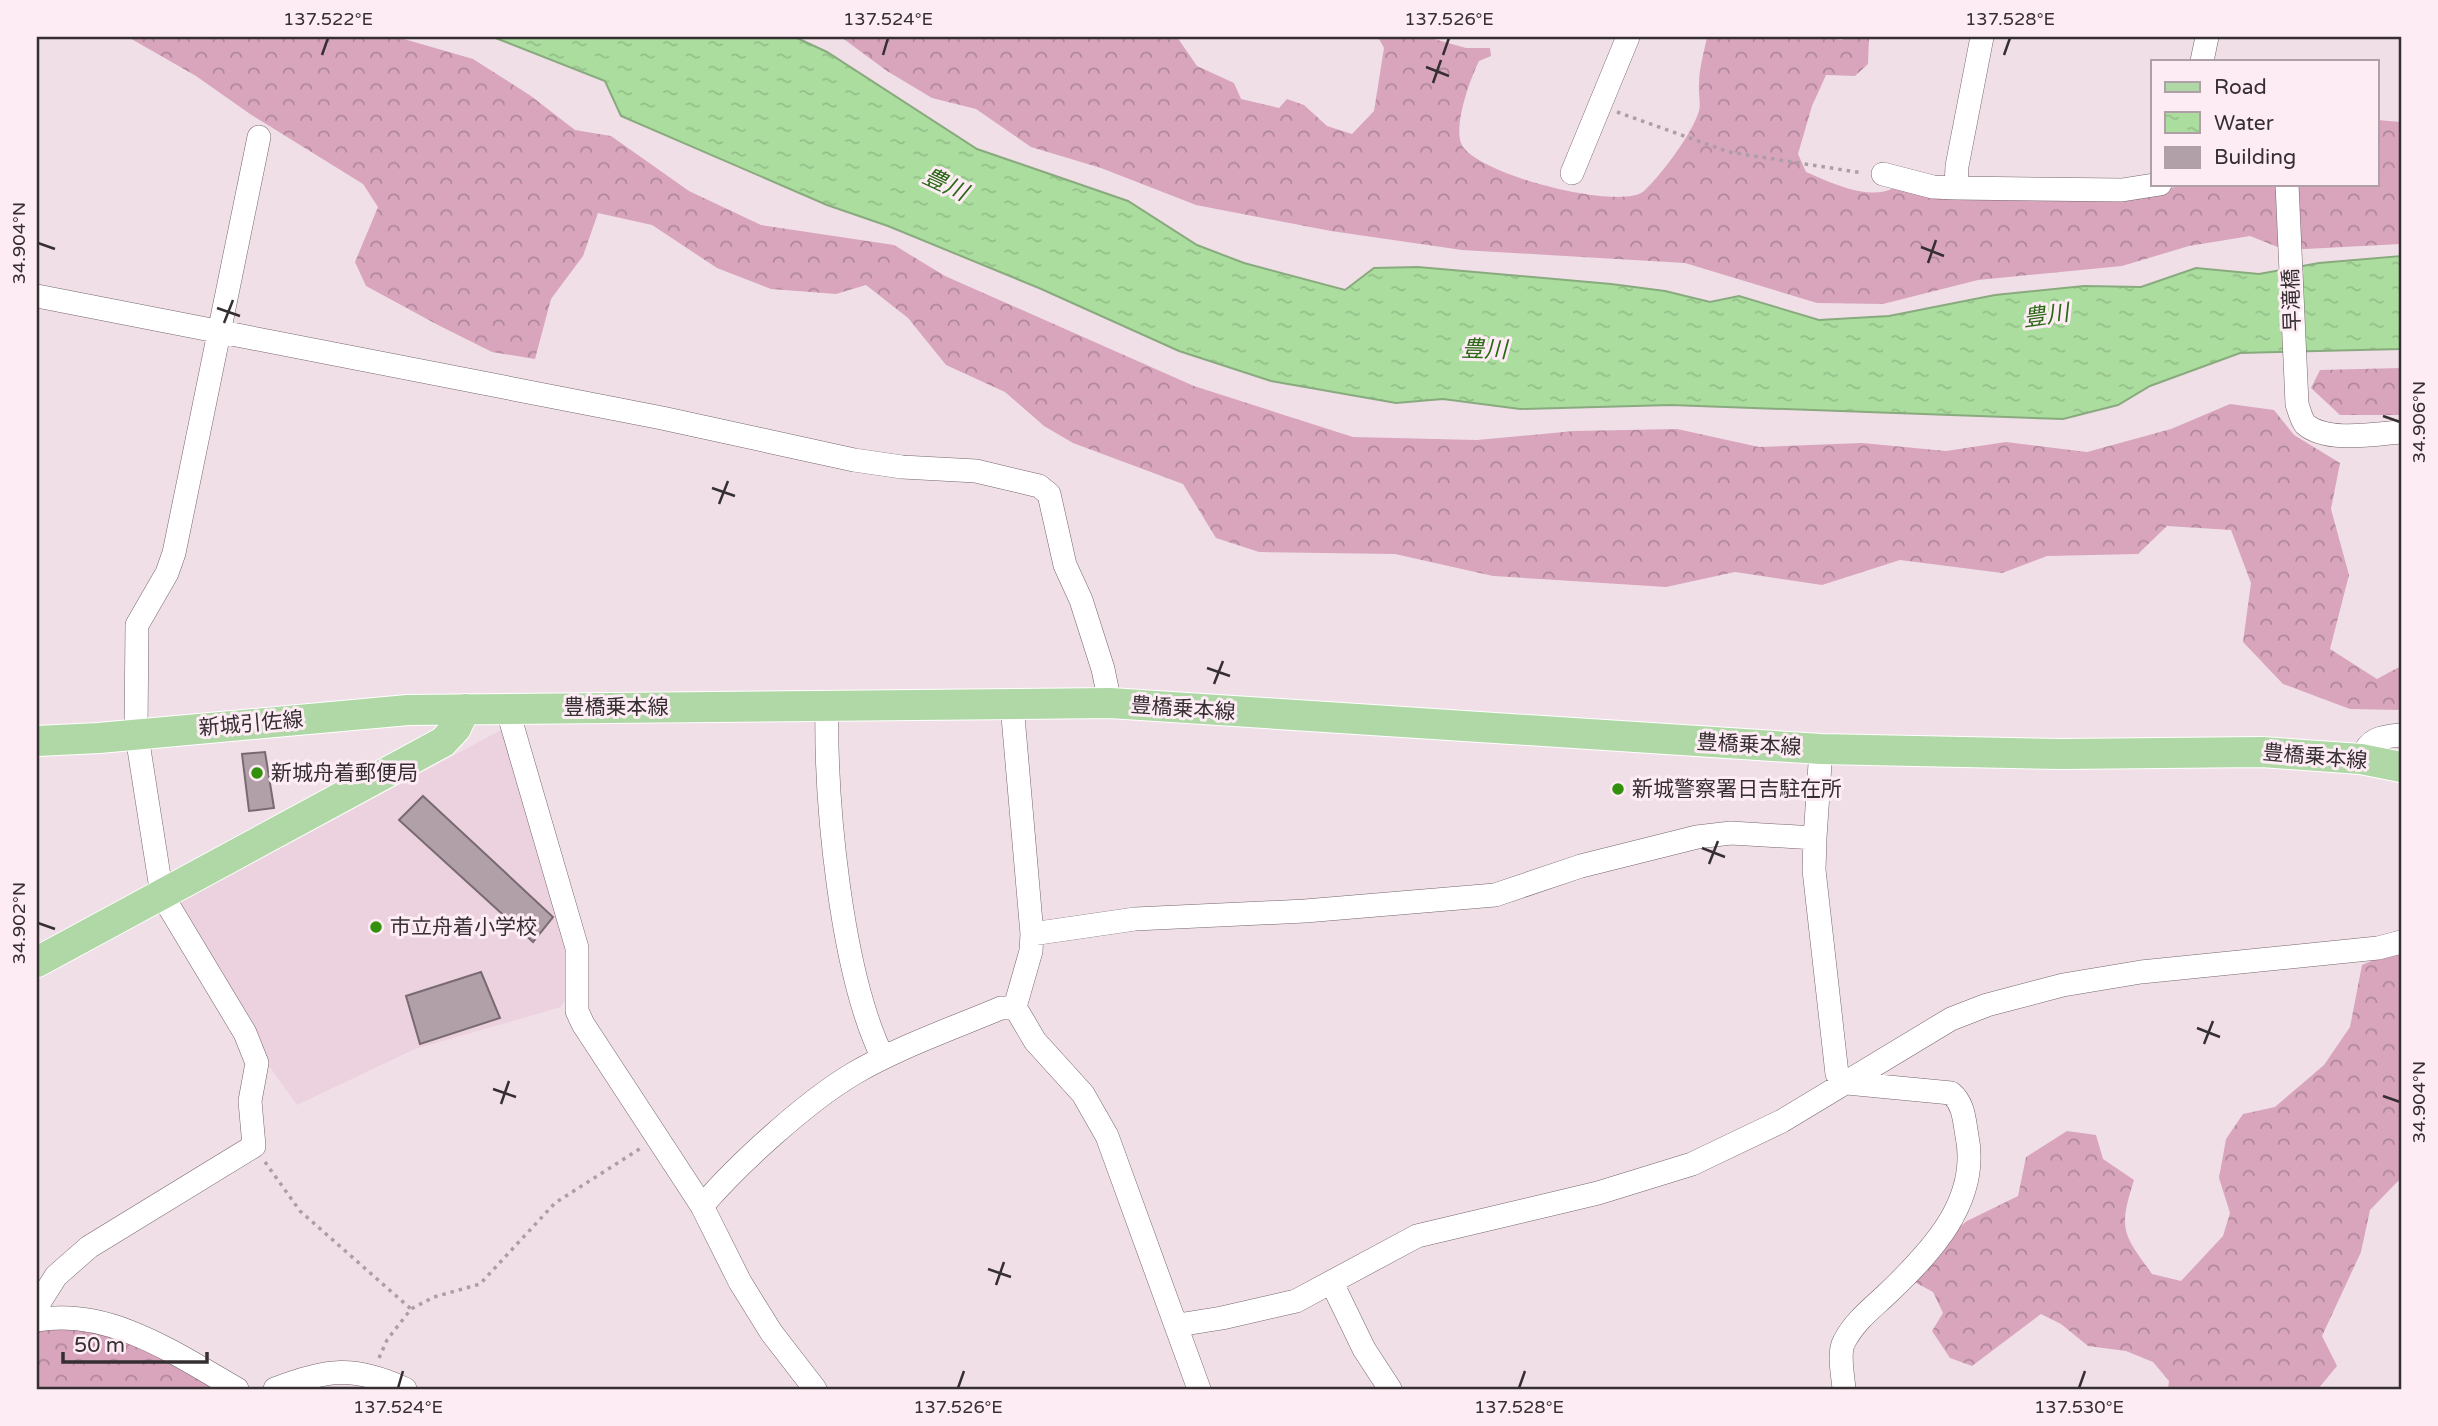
<svg xmlns="http://www.w3.org/2000/svg" width="2438" height="1426" font-family="'Varela Round','Noto Sans JP',sans-serif">
<style>
.built{fill:#ebd2de}
.forest{fill:url(#forest-crowns)}
.water{fill:url(#water-ripples);stroke:#88aa7e;stroke-width:2}
.building{fill:#b1a0a8;stroke:#796a71;stroke-width:2}
.lines{fill:none;stroke-linecap:round;stroke-linejoin:round}
.minor-casing{stroke:#75656c;stroke-width:24}
.major-casing{stroke:#fff;stroke-width:32}
.path{stroke:#ac9ea4;stroke-width:3.5;stroke-dasharray:3.5 5;stroke-linecap:butt}
.minor{stroke:#fff;stroke-width:23}
.major{stroke:#b0d7a6;stroke-width:30}
.ticks{fill:none;stroke:#362f32;stroke-width:2.5}
.poi-dot{fill:#32910c;stroke:#feecf4;stroke-width:2.5}
.labels{text-anchor:middle;dominant-baseline:central;stroke-width:6;stroke-linejoin:round;paint-order:stroke}
.street-label{font-size:21px;fill:#362f32;stroke:#feecf4}
.poi-label{font-size:21px;fill:#362f32;stroke:#feecf4;text-anchor:start}
.water-label{font-size:23px;font-style:italic;fill:#296815;stroke:#feecf4}
.neatline{fill:none;stroke:#362f32;stroke-width:2.5}
.ticks-label{font-size:18px;text-anchor:middle;fill:#362f32}
</style>
<defs>
<pattern id="forest-crowns" width="20" height="18" patternUnits="userSpaceOnUse" patternTransform="scale(1.75)"><rect width="20" height="18" fill="#d8a5bd"/><path d="M2 6a3 3 0 1 1 6 0M12 15a3 3 0 1 1 6 0" fill="none" stroke="#b0879a"/></pattern>
<pattern id="water-ripples" width="26" height="14" patternUnits="userSpaceOnUse" patternTransform="scale(1.75)"><rect width="26" height="14" fill="#abde9e"/><path d="M2 4q2-2 4 0t4 0M15 11q2-2 4 0t4 0" fill="none" stroke="#94bf89"/></pattern>
</defs>
<rect width="100%" height="100%" fill="#f1dfe7"/>
<path class="built" d="M503 729 567 951 569 994 561 1007 415 1049 297 1105 262 1056 179 903Z"/>
<path class="forest" d="M128 37H397L473 59 531 96 575 130 611 136 689 191 761 225 894 245 945 276 1194 386 1353 437 1477 440 1574 431 1677 429 1759 447 1862 443 1946 451 2006 442 2087 452 2171 429 2230 404 2274 410 2294 435 2340 463 2331 509 2349 575 2330 649 2377 679 2401 666V710L2350 709 2283 684 2243 642 2251 583 2231 530 2167 526 2138 554 2047 556 2002 573 1900 560 1822 585 1735 572 1666 587 1493 576 1395 554 1259 552 1216 538 1183 484 1073 443 1044 426 1005 392 946 365 908 318 866 285 836 294 771 289 717 268 652 225 598 213 583 256 551 299 535 359 492 352 438 325 366 286 355 262 378 207 363 184 250 114 196 76Z
M841 37H1177L1197 66 1234 83 1241 99 1279 108 1287 99 1304 105 1327 126 1352 134 1374 111 1384 48 1378 37H1427L1466 48H1490L1491 56 1479 61C1470 79 1454 124 1461 143 1471 173 1620 212 1644 191 1662 174 1692 134 1699 111 1701 103 1698 93 1699 84 1699 69 1704 52 1707 37H1825L1842 40 1844 37H1869L1868 64 1855 76 1826 75 1812 106 1798 154 1806 172C1832 183 1868 201 1894 188L2130 200 2185 184H2377V120L2401 122V244L2285 250 2250 236 2189 246 2122 266 1978 280 1883 304 1817 303 1685 263 1462 250 1331 231 1196 205 1101 168 1031 147 976 109 932 98 887 71Z
M2401 368V415H2340L2311 388 2320 370Z
M2401 948V1178L2370 1210 2361 1252 2322 1336 2337 1366 2318 1389H2168L2169 1381 2153 1362 2126 1351 2088 1346 2061 1324 2041 1314 1972 1366 1950 1358 1932 1331 1943 1313 1933 1292 1909 1279 1914 1263 1967 1221 2018 1196 2026 1157 2067 1131 2096 1135 2103 1159 2134 1180C2118 1230 2123 1234 2152 1274L2181 1281 2223 1236 2230 1213 2219 1178 2226 1139 2243 1114 2275 1107 2324 1065 2350 1027 2362 965Z
M37 1317 102 1330 226 1389H37Z"/>
<path class="water" d="M493 37H795L827 52 977 149 1128 201 1197 245 1244 263 1345 290 1374 268 1418 267 1611 284 1665 291 1710 302 1739 296 1819 320 1889 316 1995 295 2084 286 2141 287 2196 268 2259 274 2319 263 2401 256V349L2240 353 2150 386 2118 405 2063 419 1671 405 1520 409 1443 399 1396 403 1271 381 1179 351 1039 288 888 226 827 205 621 116 605 81Z"/>
<path class="building" d="M265 752 274 808 249 811 242 754Z
M423 796 553 917 533 942 399 820Z
M481 972 500 1018 420 1044 406 996Z"/>
<g class="lines">
<defs>
<path id="minor" d="M2202 61 2207 37
M1572 173 1628 37
M1883 174 1933 187 1956 188 2122 190 2160 184
M2287 184 2297 404C2299 410 2301 419 2305 424 2326 443 2375 434 2401 432
M1956 188 1957 166 1982 37
M37 296 662 418 854 460 902 467 976 471 1039 486 1049 494 1065 565 1081 600 1103 669 1110 703
M1012 705 1032 934 1031 951 1015 1007 1035 1041 1083 1094 1107 1136 1199 1389
M827 706C825 802 841 973 883 1058
M507 708 577 948V1011L583 1024 702 1206 740 1282 771 1332 815 1389
M2361 759C2369 738 2380 737 2401 735
M1815 838 1814 870 1837 1074 1847 1083 1951 1093C1964 1104 1964 1119 1967 1136 1980 1201 1931 1252 1887 1294 1871 1309 1854 1322 1844 1342 1838 1353 1843 1376 1844 1389
M1032 934 1135 919 1305 911 1495 895 1581 866 1697 837 1731 833 1815 838 1821 749
M702 1206C738 1164 806 1102 853 1074 899 1047 951 1029 1001 1008L1015 1007
M1332 1283 1364 1349 1390 1389
M37 1306 56 1276 89 1247 254 1146 250 1101 257 1063 245 1033 162 895 136 730 137 625 167 573 174 553 259 137
M37 1320C110 1307 177 1355 237 1389
M1178 1325 1222 1318 1296 1301 1417 1236 1598 1193 1692 1164 1782 1121 1951 1019 1987 1005 2063 985 2141 972 2378 948 2401 942
M275 1389C326 1369 354 1365 405 1389"/>
<path id="major" d="M37 741 99 738 408 710 1110 703 1821 749 2061 754 2262 752 2361 759 2401 767
M37 962 443 742 456 728 465 709"/>
</defs>
<use href="#minor" class="minor-casing"/>
<use href="#major" class="major-casing"/>
<path class="path" d="M1617 112 1729 152 1863 173
M265 1162 300 1211 411 1309
M379 1358 387 1340 411 1309 434 1297 480 1284 555 1203 641 1148"/>
<use href="#minor" class="minor"/>
<use href="#major" class="major"/>
</g>
<path class="ticks" d="M322 55 328 38M883 55 888 38M1443 55 1449 38M2004 55 2010 38M1426 67 1449 76M1433 83 1441 60M38 243 55 249M1921 247 1944 256M1928 263 1936 240M217 308 240 316M224 323 233 300M2383 416 2400 422M712 488 735 496M719 504 728 481M1207 668 1230 676M1214 684 1223 661M1702 848 1725 857M1709 864 1718 841M38 923 55 929M2197 1028 2220 1037M2204 1044 2213 1021M493 1089 516 1097M2383 1096 2400 1102M501 1104 509 1081M988 1269 1011 1277M996 1285 1004 1262M398 1388 403 1371M958 1388 964 1371M1519 1388 1525 1371M2079 1388 2085 1371"/>
<g class="poi-dot">
<circle cx="257" cy="773" r="7"/>
<circle cx="1618" cy="789" r="7"/>
<circle cx="376" cy="927" r="7"/>
</g>
<g class="labels">
<g class="street-label">
<text transform="translate(2292 300) rotate(-92)">早滝橋</text>
<text x="616" y="707">豊橋乗本線</text>
<text transform="translate(1183 709) rotate(4)">豊橋乗本線</text>
<text transform="translate(251 724) rotate(-5)">新城引佐線</text>
<text transform="translate(1749 745) rotate(3)">豊橋乗本線</text>
<text transform="translate(2315 757) rotate(5)">豊橋乗本線</text>
</g>
<g class="poi-label">
<text x="271" y="773">新城舟着郵便局</text>
<text x="1632" y="789">新城警察署日吉駐在所</text>
<text x="390" y="927">市立舟着小学校</text>
</g>
<g class="water-label">
<text transform="translate(945 185) rotate(25)">豊川</text>
<text transform="translate(2046 316) rotate(-8)">豊川</text>
<text transform="translate(1484 350) rotate(1)">豊川</text>
</g>
</g>
<rect width="2438" height="1426" fill="none" stroke="#feecf4" stroke-width="77"/>
<rect x="2151" y="60" width="228" height="126" fill="#feecf4" stroke="#aea0a6" stroke-width="2"/>
<rect x="2165" y="82" width="35" height="10" fill="#b0d7a6" stroke="#aea0a6" stroke-width="2"/>
<text x="2214" y="94" font-size="21" fill="#362f32">Road</text>
<rect x="2165" y="112" width="35" height="21" fill="url(#water-ripples)" stroke="#aea0a6" stroke-width="2"/>
<text x="2214" y="130" font-size="21" fill="#362f32">Water</text>
<rect x="2165" y="147" width="35" height="21" fill="#b1a0a8" stroke="#aea0a6" stroke-width="2"/>
<text x="2214" y="164" font-size="21" fill="#362f32">Building</text>
<path d="M63 1352v10h144v-10" fill="none" stroke="#362f32" stroke-width="3.5"/>
<text x="74" y="1352" font-size="21" fill="#362f32" stroke="#feecf4" stroke-width="5" paint-order="stroke">50 m</text>
<rect x="38" y="38" width="2362" height="1350" class="neatline"/>
<g class="ticks-label">
<text x="328" y="25">137.522°E</text>
<text x="888" y="25">137.524°E</text>
<text x="1449" y="25">137.526°E</text>
<text x="2010" y="25">137.528°E</text>
<text transform="translate(19 243) rotate(-90)" y="6">34.904°N</text>
<text transform="translate(2419 422) rotate(-90)" y="6">34.906°N</text>
<text transform="translate(19 923) rotate(-90)" y="6">34.902°N</text>
<text transform="translate(2419 1102) rotate(-90)" y="6">34.904°N</text>
<text x="398" y="1413">137.524°E</text>
<text x="958" y="1413">137.526°E</text>
<text x="1519" y="1413">137.528°E</text>
<text x="2079" y="1413">137.530°E</text>
</g>
</svg>
